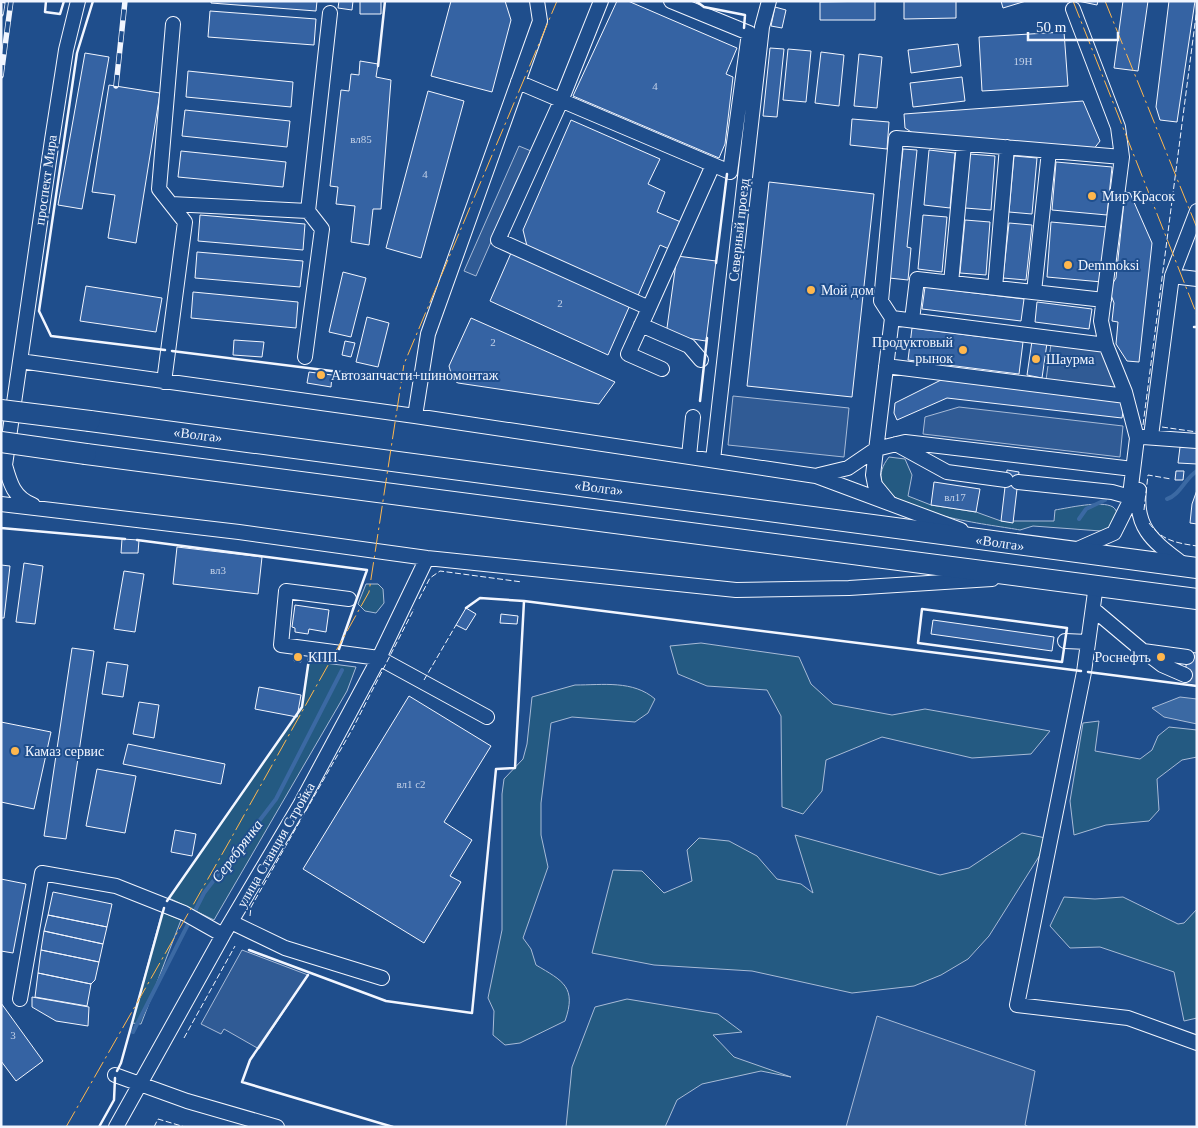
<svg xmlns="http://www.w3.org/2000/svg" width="1198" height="1128" font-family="'Times New Roman',serif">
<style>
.green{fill:#245a82;stroke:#a8bbd7}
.parking{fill:#305b95;stroke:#a8bbd7}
.water{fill:#3b69a3;stroke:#a8bbd7}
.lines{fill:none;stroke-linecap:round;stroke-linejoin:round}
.stream{stroke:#3b69a3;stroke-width:4}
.building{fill:#3563a3;stroke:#f2f6ff}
.minor-tunnel{stroke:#3f679d;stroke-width:14;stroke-dasharray:14 7;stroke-linecap:butt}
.minor-casing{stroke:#f2f6ff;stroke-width:16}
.highway-casing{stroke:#f2f6ff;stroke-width:22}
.minor{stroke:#1f4e8c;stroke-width:14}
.highway{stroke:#1f4e8c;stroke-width:20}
.rail-casing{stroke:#f2f6ff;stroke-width:5.5}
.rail{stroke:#1f4e8c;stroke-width:4;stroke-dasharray:11;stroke-linecap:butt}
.highway-bridge-casing{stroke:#f2f6ff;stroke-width:22;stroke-linecap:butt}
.highway-bridge{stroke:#1f4e8c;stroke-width:20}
.fence{stroke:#f2f6ff;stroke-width:1;stroke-dasharray:6 2.5;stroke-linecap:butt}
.wall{stroke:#f2f6ff;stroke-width:2.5}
.power{stroke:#ffb74d;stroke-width:1;stroke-dasharray:18 4 2.5 4;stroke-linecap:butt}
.poi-dot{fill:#ffb74d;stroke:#1f4e8c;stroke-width:2}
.labels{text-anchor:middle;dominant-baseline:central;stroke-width:4;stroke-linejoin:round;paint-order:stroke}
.number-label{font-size:11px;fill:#c3d1e8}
.street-label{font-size:14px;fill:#f2f6ff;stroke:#1f4e8c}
.poi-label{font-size:14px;fill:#f2f6ff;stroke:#1f4e8c;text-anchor:start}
.water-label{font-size:15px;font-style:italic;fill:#f2f6ff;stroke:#1f4e8c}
</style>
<rect width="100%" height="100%" fill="#1f4e8c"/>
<path class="green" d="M889 457 905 459 912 475 908 496 931 505 976 512 1001 521H1054L1055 510C1068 508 1101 500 1113 507 1116 509 1117 513 1119 517L1114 526 1101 531 1033 526 1020 530C990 524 846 511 889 457Z
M366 584H378L383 589 384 603 376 613 365 611 358 604Z
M701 643 799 657 811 684 833 704 892 715 925 709 1050 731 1031 754 972 758 882 737 826 760 822 791 803 814 782 807 781 716 767 690 707 686 678 674 670 646Z
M309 661 356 667 347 691 214 920 169 898 302 707Z
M575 685C603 685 633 680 655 699L648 713 635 722 572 717 551 723 541 803V835L548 867 523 938 531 949 536 965C563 981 577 987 565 1021L520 1043 505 1045 493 1035 494 1011 488 998 502 930V794L504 779 523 759 527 744 532 697Z
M1099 721 1095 751 1140 759 1152 750 1158 736 1169 727 1197 730V757L1182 760 1157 779 1159 810 1149 821 1106 825 1074 835 1070 801 1083 723Z
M1022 833 1050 839 989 936 968 959 941 975 914 986 852 993 752 971 654 965 592 953 613 870 642 871 664 893 692 881 687 850 699 838 729 841 757 856 777 879 801 884 813 893 795 835 940 875 969 868Z
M1064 897 1095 899 1123 897 1178 924 1184 923 1197 909V1018L1184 1021 1174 972 1100 947 1070 948 1050 926Z
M162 912 181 920 141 1024 132 1023Z
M627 999 718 1014 742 1032 713 1035 734 1057 791 1077 761 1071 702 1084 677 1100 665 1127H566L572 1067 595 1007Z"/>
<path class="parking" d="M519 146 531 151 476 276 464 271Z
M1051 344 1103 351 1117 389 1046 380Z
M733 396 849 408 844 457 728 445Z
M959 407 1123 426 1120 457 923 434 925 417Z
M242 950 308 975 259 1049 224 1029 221 1034 201 1024Z
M877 1016 1035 1071 1025 1125 1029 1127H846Z"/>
<path class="water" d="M1180 697 1197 699V724L1164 717 1152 708Z"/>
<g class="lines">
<path class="stream" d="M1167 499C1180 495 1185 478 1197 471
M1079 519 1086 509 1105 500
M133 1032 204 893 276 799 342 670"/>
</g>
<path class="building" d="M211 1H317L316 11 211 3Z
M339 1H353L352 10 338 8Z
M360 1H381V14H360Z
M451 1H505L511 20 492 92 431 76Z
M617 1H628L737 48 726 74 733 77 725 144 719 158 573 96Z
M875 1V20H820V2Z
M904 1H956V18L904 19Z
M1001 1H1026L1003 8Z
M1078 1H1098L1097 5Z
M1123 1H1148L1138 71 1114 68Z
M1169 1H1195L1177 122 1160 120 1156 107Z
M775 7 786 10 782 28 771 26Z
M210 11 316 19 314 45 208 37Z
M1064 32 1068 86 982 91 979 37Z
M958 44 961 66 911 73 908 50Z
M770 48 784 49 777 117 763 116Z
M788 49 811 51 806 102 783 100Z
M821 52 844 55 839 106 815 103Z
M85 53 109 57 82 209 58 205Z
M859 54 882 57 877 108 854 106Z
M360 61 378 64 376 77 391 80 381 209H373L369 245 351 242 355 206 336 204 338 187 330 186 341 90 349 91 351 74 359 75Z
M188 71 293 82 291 107 186 97Z
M962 77 965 101 913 107 910 83Z
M109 85 160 93 136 243 108 238 115 195 92 192Z
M428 91 464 101 421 258 386 248Z
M1083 101 1100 141 1093 150 916 135 905 128 904 114Z
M185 110 290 121 287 147 182 136Z
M852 119 889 122 887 149 850 145Z
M571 120 660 159 648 184 665 192 657 212 688 225 676 252 660 245 637 298 528 250 523 230Z
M903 149 917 150 907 247 911 248 908 280 889 278Z
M929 150 955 153 950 208 924 205Z
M181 151 286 162 283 187 178 177Z
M970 154 995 156 991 210 965 208Z
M1014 156 1037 158 1032 214 1009 212Z
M1056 162 1112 167 1107 215 1052 210Z
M769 182 874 194 852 397 747 386Z
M1125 192 1130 193 1152 243 1139 362 1127 361 1116 344 1118 322 1112 321 1114 303 1111 295V286L1116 278Z
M200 215 305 224 303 250 198 241Z
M923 215 947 217 942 272 918 269Z
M965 220 990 222 986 275 960 273Z
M1051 222 1107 227 1102 282 1047 277Z
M1009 223 1032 225 1026 280 1003 278Z
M197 252 303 261 300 287 195 278Z
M511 253 630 305 608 355 490 301Z
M677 256 716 261 706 341 666 335Z
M343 272 366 278 351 337 329 332Z
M86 286 162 298 156 332 80 321Z
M925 287 1024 299 1021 321 922 309Z
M193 292 298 302 296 328 191 318Z
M1037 302 1092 309 1089 329 1035 322Z
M367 317 389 323 378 367 356 362Z
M471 318 604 377 615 382 599 404 458 383 453 380 449 366Z
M912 328 1023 342 1019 374 908 360Z
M234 340 264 342 262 357 233 355Z
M345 341 355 343 351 357 342 355Z
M1032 341 1047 343 1042 378 1027 375Z
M309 372 332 375 331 387 307 383Z
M941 380 1117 398 1124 405 1122 418 947 398 897 420 894 413 895 403Z
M1180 447 1197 448V464L1178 463Z
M1007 470 1019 472 1013 523 1001 521Z
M1176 471H1184L1183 480H1175Z
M934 482 980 489 976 512 931 505Z
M1197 490V524L1190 523 1192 504Z
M122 539 139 540 138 553H121Z
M177 547 262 557 258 594 173 584Z
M24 563 43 566 35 624 16 622Z
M1 565 10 566 4 618H1Z
M124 571 144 574 135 632 114 629Z
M295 605 329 610 326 632 309 629 308 634 295 632V628L292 627Z
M466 608 476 614 466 630 456 625Z
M501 614 518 616 517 624 500 623Z
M933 620 1054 637 1052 651 931 634Z
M72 648 94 651 66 839 44 836Z
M295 652 302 653 301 662 294 661Z
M1188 652 1197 653V682L1184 680Z
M107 662 128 665 123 697 102 694Z
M259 687 301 695 297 717 255 709Z
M409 696 491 746 444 822 472 840 450 876 461 882 424 943 303 869Z
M139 702 159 705 154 738 133 734Z
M1 722 51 732 34 809 1 802Z
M128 744 225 764 221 784 123 764Z
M97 769 136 776 125 833 86 826Z
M175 830 196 834 192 856 171 852Z
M1 879 26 884 13 953 1 951Z
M53 892 112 904 107 927 48 915Z
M48 915 107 927 103 944 44 931Z
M44 931 103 944 99 962 41 950Z
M41 950 99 962 95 980 91 984 38 973Z
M38 973 91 984 87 1006 35 997Z
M32 997 89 1007 88 1026 56 1021 32 1007Z
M1 1003 43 1061 16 1081 1 1061Z"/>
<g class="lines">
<path class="minor-tunnel" d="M1185 675 1197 677"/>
<defs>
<path id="minor" d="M601 1 561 101 498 240 649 308 713 165
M1073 9 1118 127 1122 157 1101 321 1106 345
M518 82 730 172 749 33 671 1
M171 204 308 211
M1172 276 1197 279
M951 283 964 144
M995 288 1007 147
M1034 292 1049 151
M649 308 628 354 662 369
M892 318 1106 345 1125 392 1137 438 1129 503 1114 533 1073 551
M912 320 917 279 1104 300
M641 325 689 346 701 360
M305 357 322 229 308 211 330 13
M20 361 415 416 816 476 961 530
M886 366 1126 396
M164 382 185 222 159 189 173 24
M415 416 428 334 540 21 537 1
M1151 436 1172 276 1197 211
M1143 437 1197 441
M896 444 947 472 1006 480
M689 456 693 417
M713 460 762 27 769 1
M819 475 848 468 876 449 905 442 1133 469
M1018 482 1112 492 1130 497
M1139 490C1134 530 1156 543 1184 565
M889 502 875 485 873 475 892 318 881 301 896 138 1122 157
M1 504 239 532 427 558 736 590 849 588 992 579
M33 505C14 498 10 483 5 465L52 140 66 50 78 1
M1096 585 1084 672 1017 1005 1128 1018 1197 1043
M349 599 286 591 281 645 379 658 487 717
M1093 609 1143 651 1187 657
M1065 641 1088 642
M1145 652 1162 665 1185 675
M231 922 285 948 382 978
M20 999 42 873 116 886 184 913 223 935
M115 1075 187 1101 277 1127
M116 1127 223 935 300 805 379 658 427 558"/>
<path id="highway" d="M90 421 1197 568
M86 454 1197 599"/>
</defs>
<use href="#minor" class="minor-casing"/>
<use href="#highway" class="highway-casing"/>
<use href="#minor" class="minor"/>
<use href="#highway" class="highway"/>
<defs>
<path id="rail" d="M1 14 3 1
M1 76 11 1
M116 86 125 1"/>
</defs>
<use href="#rail" class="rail-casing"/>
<use href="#rail" class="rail"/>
<defs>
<path id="highway-bridge" d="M1 410 90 421
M1 442 86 454"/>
</defs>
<use href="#highway-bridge" class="highway-bridge-casing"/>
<use href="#highway-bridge" class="highway-bridge"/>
<path class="fence" d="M1143 425 1197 8
M1162 427 1197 432
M1144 510 1148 475 1171 479
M1149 523C1162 541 1177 543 1197 546
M419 599 430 578 440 571 522 582
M424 680 456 625
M250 916 251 907 353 728 414 609
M184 1038 235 946
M154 1127 158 1119 185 1127"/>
<path class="wall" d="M46 1 45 12 60 14 64 1
M93 1 77 53 39 311 51 336 165 350
M696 1 704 7 745 15 744 28
M378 66 385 1
M716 263 727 174
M1194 327H1197
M172 351 348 373
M700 401 707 338
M1 528 125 539
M137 540 367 570 339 649
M466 608 480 598 524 601
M922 609 1067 628 1062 662 918 643Z
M1088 672 1197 686
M167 901 302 707 310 652
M249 950 386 1001 472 1013 496 769 515 768 524 601 1081 671
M308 975 250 1060 242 1082 393 1127
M117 1071 121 1063 164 908
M99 1127 114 1100 115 1078"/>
<path class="power" d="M1073 1 1197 315
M1105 1 1197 228
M66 1127 229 842 369 592 404 364 557 1"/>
</g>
<g class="poi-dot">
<circle cx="1092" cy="196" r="5"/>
<circle cx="1068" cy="265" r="5"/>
<circle cx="811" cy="290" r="5"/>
<circle cx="963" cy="350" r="5"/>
<circle cx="1036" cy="359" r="5"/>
<circle cx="321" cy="375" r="5"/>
<circle cx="298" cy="657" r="5"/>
<circle cx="1161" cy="657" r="5"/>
<circle cx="15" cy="751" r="5"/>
</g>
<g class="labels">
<g class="number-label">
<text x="1023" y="61">19Н</text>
<text x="655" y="86">4</text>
<text x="361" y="139">вл85</text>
<text x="425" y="174">4</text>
<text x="560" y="303">2</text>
<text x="493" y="342">2</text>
<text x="955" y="497">вл17</text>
<text x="218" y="570">вл3</text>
<text x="411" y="784">вл1 с2</text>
<text x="13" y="1035">3</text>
</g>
<g class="street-label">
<text transform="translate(46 180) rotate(-82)">проспект Мира</text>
<text transform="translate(739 230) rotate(-84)">Северный проезд</text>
<text transform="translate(198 435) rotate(7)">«Волга»</text>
<text transform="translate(599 488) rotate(7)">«Волга»</text>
<text transform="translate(1000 543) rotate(8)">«Волга»</text>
<text transform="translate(276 845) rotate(-60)">улица Станция Стройка</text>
</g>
<g class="poi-label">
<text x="1102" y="196">Мир Красок</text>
<text x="1078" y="265">Demmoksi</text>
<text x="821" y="290">Мой дом</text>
<text x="953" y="342" text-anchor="end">Продуктовый<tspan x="953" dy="16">рынок</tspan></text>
<text x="1046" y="359">Шаурма</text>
<text x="331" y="375">Автозапчасти+шиномонтаж</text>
<text x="308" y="657">КПП</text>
<text x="1151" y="657" text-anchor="end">Роснефть</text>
<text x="25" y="751">Камаз сервис</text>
</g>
<g class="water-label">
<text transform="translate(237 851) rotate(-53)">Серебрянка</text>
</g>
</g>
<rect width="1198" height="1128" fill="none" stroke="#f2f6ff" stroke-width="5"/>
<path d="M1028 32v8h90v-8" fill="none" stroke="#f2f6ff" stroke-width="2.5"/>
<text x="1036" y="32" font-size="15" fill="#f2f6ff" stroke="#1f4e8c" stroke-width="4" paint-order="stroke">50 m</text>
</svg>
